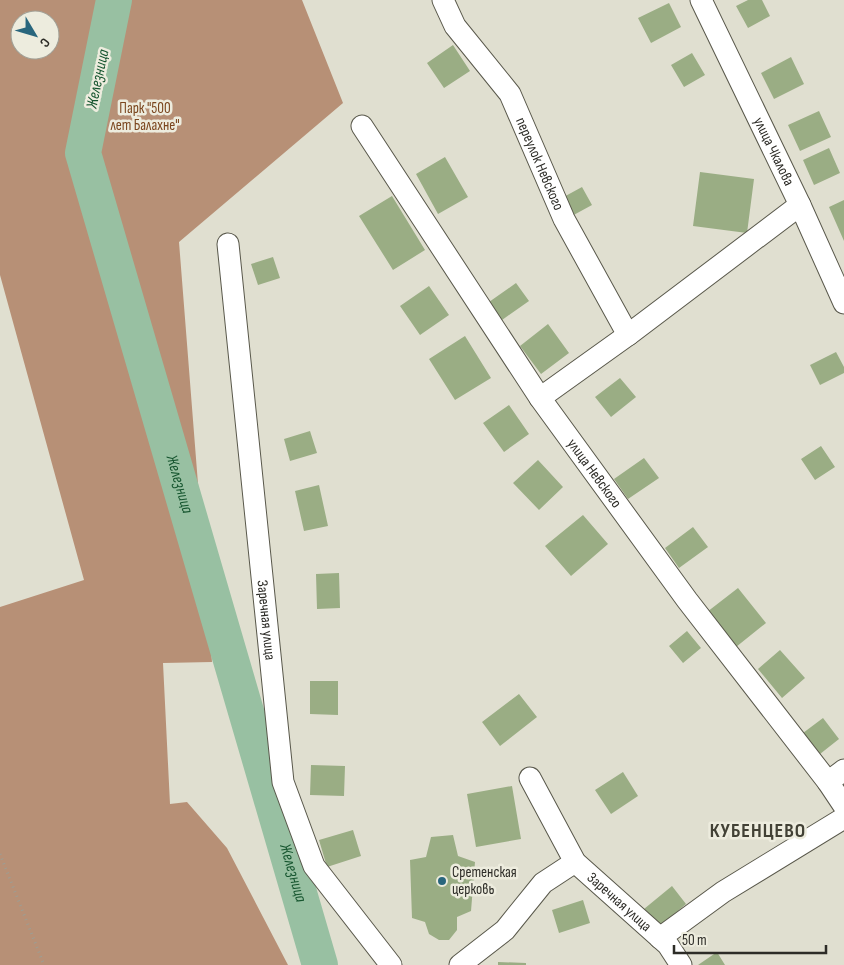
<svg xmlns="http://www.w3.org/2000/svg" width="844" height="965" font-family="'Sofia Sans Condensed',sans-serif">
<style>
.forest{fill:#b79076;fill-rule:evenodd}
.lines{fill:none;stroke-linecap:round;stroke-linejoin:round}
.river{stroke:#98c0a2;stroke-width:36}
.building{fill:#9aad84}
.minor-casing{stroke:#59584b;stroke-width:23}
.path{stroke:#9e9d92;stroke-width:3;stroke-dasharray:1 4;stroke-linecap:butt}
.minor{stroke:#fff;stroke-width:21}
.poi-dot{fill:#29667d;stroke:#edecde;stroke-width:2}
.labels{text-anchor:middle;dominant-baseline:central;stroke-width:5;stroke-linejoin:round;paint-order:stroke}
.park-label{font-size:15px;fill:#7b461e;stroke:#edecde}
.street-label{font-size:15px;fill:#2d2c27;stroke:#edecde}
.poi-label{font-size:15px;fill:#2d2c27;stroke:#edecde;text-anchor:start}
.water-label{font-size:16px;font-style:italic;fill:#16552f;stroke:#edecde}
.district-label{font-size:20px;font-weight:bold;letter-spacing:1px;fill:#424135;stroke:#edecde}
</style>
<rect width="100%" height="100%" fill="#e0dfd0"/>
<path class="forest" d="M0 0H302L343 103 179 242 212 662 163 663 170 804 187 802 227 848 288 965H0V607L84 580 0 275ZM20 20H50V50H20Z"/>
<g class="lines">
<path class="river" id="s1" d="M114 0 83 153 320 965"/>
</g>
<path class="building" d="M748 0H762L770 16 748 28 736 6Z
M669 3 681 27 651 43 638 18Z
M453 45 470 71 444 88 427 63Z
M692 53 705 75 684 87 671 65Z
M791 57 804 84 774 99 761 73Z
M819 111 831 137 800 151 788 125Z
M829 148 840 173 814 185 803 160Z
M445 157 468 197 438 214 416 174Z
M700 172 754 179 747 233 693 226Z
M582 187 592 205 570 217 560 199Z
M392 196 425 250 393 270 359 216Z
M844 200V241L829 207Z
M273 257 280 278 258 285 251 264Z
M516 283 529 301 502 320 489 302Z
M429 286 449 315 420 335 400 306Z
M548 324 569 353 541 374 520 346Z
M465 336 491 378 455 400 429 359Z
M836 352 844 367V373L820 385 810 365Z
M620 378 636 397 611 417 595 397Z
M509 405 529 434 504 452 483 423Z
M310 431 317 453 290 461 284 439Z
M821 446 835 467 815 480 801 459Z
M644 458 659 478 628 499 614 479Z
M538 460 563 487 539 510 513 483Z
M319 485 328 526 304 531 295 491Z
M583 515 608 544 571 576 545 546Z
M693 527 708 547 679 568 665 548Z
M339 573 340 608 317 609 316 574Z
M738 588 766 623 736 647 707 612Z
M687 631 701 648 683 663 669 646Z
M780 650 805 678 782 698 758 669Z
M310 681H338V715L310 714Z
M519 694 537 717 500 746 482 722Z
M823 718 839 739 820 754 803 733Z
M311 765 345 766 344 796 310 795Z
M623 772 638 796 611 814 595 790Z
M512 786 521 839 476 847 467 794Z
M353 830 361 856 327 867 319 840Z
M453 835 458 856 475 862 471 911 457 917V930L449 940H439L429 934 425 922 412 918 410 860 426 857 431 837Z
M672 886 686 904 659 927 644 909Z
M583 900 590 923 559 933 552 910Z
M717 952 725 965H698Z
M498 962 526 963V965H498Z"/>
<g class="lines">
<defs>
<g id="minor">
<path id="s2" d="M443 0 455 26 510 94 564 219 628 335"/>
<path id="s3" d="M701 0 800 205 844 303"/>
<path id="s4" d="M362 126 540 398 687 600 828 782 844 806"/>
<path id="s5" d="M228 244 283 782 314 866 391 965"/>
<path d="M540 398 628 335 800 205"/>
<path id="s6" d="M530 778 575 862 668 945 681 965"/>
<path d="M828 782 844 770"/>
<path d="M660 938 723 892 844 818"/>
<path d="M460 965 505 930 543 883 575 862"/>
</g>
</defs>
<use href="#minor" class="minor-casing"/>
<path class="path" d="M0 854 44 965"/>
<use href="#minor" class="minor"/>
</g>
<circle class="poi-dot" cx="442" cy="881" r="5"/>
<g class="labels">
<g class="park-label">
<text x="145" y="108">Парк "500<tspan x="145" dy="17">лет Балахне"</tspan></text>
</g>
<g class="street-label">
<text stroke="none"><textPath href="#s3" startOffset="168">улица Чкалова</textPath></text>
<text stroke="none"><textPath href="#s2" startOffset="192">переулок Невского</textPath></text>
<text stroke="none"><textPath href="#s4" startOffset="418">улица Невского</textPath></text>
<text stroke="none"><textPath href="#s5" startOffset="378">Заречная улица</textPath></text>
<text stroke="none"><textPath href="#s6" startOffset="155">Заречная улица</textPath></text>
</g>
<g class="poi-label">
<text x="452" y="872">Сретенская<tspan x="452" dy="17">церковь</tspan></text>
</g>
<g class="water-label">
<text transform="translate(98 79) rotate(-78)">Железница</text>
<text stroke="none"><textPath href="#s1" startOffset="501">Железница</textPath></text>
<text stroke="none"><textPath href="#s1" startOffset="906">Железница</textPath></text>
</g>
<g class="district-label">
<text x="758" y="831">КУБЕНЦЕВО</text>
</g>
</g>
<g transform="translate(35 35) rotate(128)"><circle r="24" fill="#edecde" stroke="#a09f95"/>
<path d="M0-4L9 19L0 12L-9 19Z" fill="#29667d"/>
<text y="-8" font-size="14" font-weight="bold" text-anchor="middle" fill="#2d2c27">С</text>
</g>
<path d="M674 945v8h152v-8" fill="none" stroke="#2d2c27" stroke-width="2.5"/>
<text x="682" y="945" font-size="15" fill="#2d2c27" stroke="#edecde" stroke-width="4" paint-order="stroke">50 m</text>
</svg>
